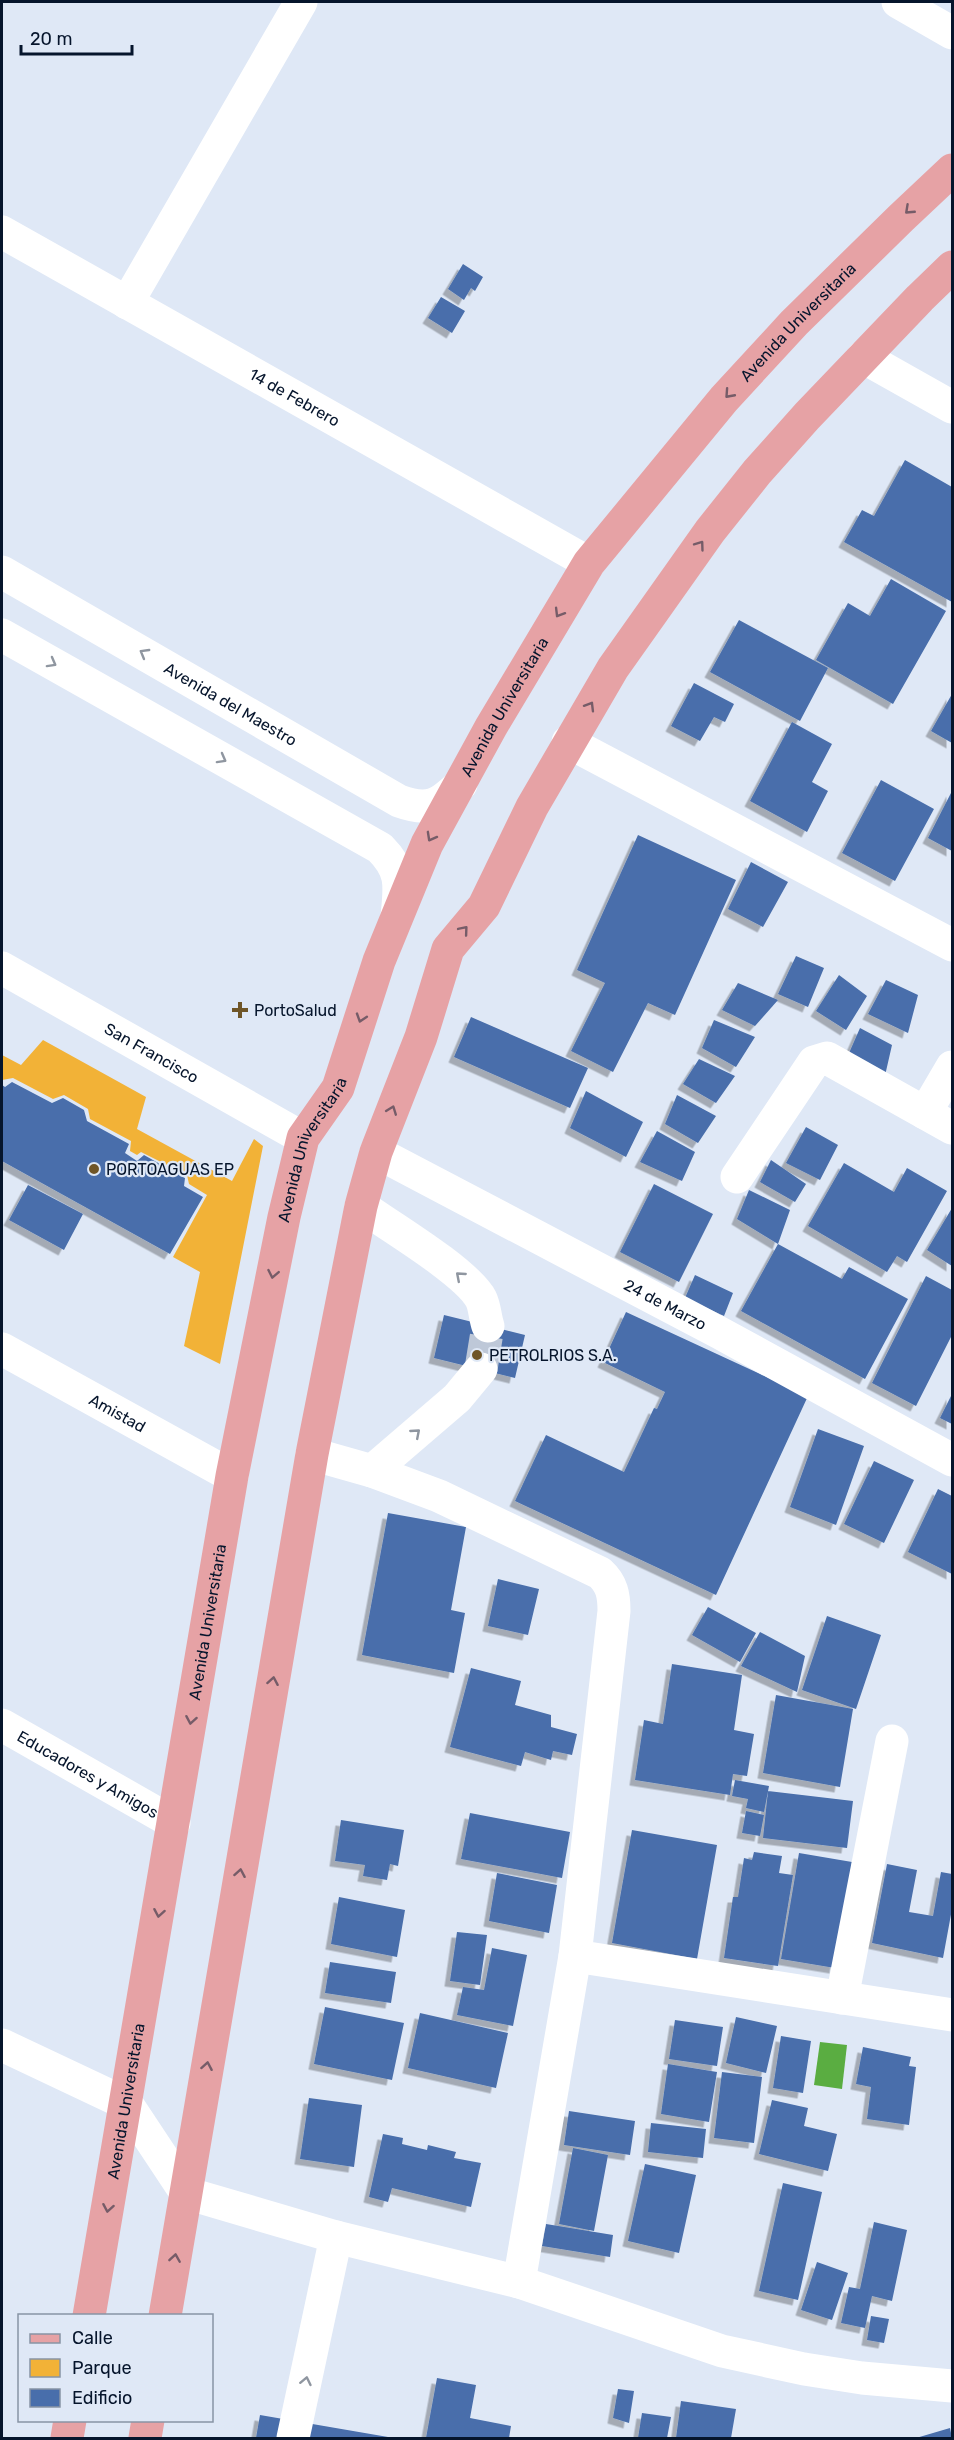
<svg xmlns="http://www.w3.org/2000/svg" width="954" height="2440" font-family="Rubik,sans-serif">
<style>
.green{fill:#f2b237}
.water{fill:#5aad41}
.building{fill:#486eab;filter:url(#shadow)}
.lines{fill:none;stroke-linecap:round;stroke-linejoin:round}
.minor-tunnel{stroke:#bec8d8;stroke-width:33;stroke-dasharray:33 16;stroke-linecap:butt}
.minor{stroke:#fff;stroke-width:33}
.major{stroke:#e6a2a5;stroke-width:33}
.oneway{stroke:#765c68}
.oneway2{stroke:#8f96a0}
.poi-dot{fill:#6f5527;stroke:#dfe8f6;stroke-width:2}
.labels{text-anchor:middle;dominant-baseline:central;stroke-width:4.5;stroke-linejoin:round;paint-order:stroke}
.street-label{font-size:16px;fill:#06152c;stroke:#dfe8f6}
.poi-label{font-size:16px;fill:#06152c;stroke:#dfe8f6;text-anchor:start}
</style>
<defs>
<filter id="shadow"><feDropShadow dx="-5.5" dy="5.5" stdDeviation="0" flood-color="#0004"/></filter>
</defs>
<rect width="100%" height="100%" fill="#dfe8f6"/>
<path class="green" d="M43 1040 146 1097 137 1129 232 1181 254 1139 263 1146 220 1364 184 1346 200 1272 173 1257 207 1195 189 1184 187 1175 141 1152 137 1155 130 1151 131 1141 90 1119 88 1109 64 1095 53 1099 13 1078 2 1080V1055L21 1065Z"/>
<path class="water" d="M820 2042 847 2045 842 2089 814 2085Z"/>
<path class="building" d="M463 264 483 277 475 291 471 288 464 300 448 289Z
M441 297 465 311 452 333 428 318Z
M905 460 952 487V602L844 542 862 510 874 516Z
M891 579 946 611 893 704 816 660 848 603 870 616Z
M739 620 828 668 800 721 710 672Z
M694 683 734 704 725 722 714 717 700 741 671 726Z
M952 694V743L931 731Z
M792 722 832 744 812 782 828 791 807 832 750 801Z
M881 780 934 809 895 881 842 853Z
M952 791V851L928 838Z
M638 835 736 880 675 1015 648 1003 613 1072 571 1051 605 983 577 970Z
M751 862 788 882 763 927 728 909Z
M796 956 824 968 808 1007 778 994Z
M839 975 867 996 846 1030 816 1011Z
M886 980 918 995 908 1033 868 1014Z
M738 983 778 1000 755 1026 722 1010Z
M471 1017 588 1068 570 1108 454 1057Z
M714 1020 755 1037 736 1067 702 1048Z
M860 1028 892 1045 884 1080 846 1060Z
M699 1059 735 1076 716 1103 683 1084Z
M12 1082 52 1103 63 1098 84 1110 87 1121 129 1144 125 1153 137 1161 144 1155 185 1178 184 1186 203 1197 170 1254 2 1161V1085L5 1087Z
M586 1091 643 1122 626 1157 570 1128Z
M677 1095 716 1116 698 1143 665 1124Z
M806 1127 838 1145 820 1180 786 1163Z
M657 1131 695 1152 682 1181 640 1162Z
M771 1160 806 1184 795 1202 760 1182Z
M844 1163 894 1192 907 1168 947 1191 907 1262 897 1256 887 1272 808 1226Z
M654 1184 713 1214 679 1282 620 1252Z
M28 1185 83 1214 64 1250 9 1220Z
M749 1190 790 1210 778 1244 842 1279 849 1267 908 1299 865 1379 741 1311 778 1244 737 1219Z
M952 1208V1266L927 1250Z
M695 1275 733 1293 724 1316 685 1298Z
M926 1276 952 1290V1335L916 1406 872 1383Z
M626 1312 808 1396 716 1595 515 1501 546 1435 624 1472 654 1408 657 1409 665 1392 603 1362Z
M444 1315 525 1335 515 1378 434 1358Z
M952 1394V1424L940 1418Z
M818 1429 864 1446 836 1525 790 1507Z
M874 1461 914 1480 884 1543 844 1524Z
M938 1489 952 1496V1574L908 1552Z
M388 1513 466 1527 451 1610 465 1613 454 1673 362 1655Z
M498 1579 539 1589 528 1635 488 1626Z
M708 1607 756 1633 740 1662 692 1635Z
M827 1616 881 1635 856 1709 802 1690Z
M760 1632 805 1656 797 1692 741 1666Z
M672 1664 742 1675 734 1730 754 1734 747 1776 733 1774 730 1795 635 1780 644 1720 663 1724Z
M471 1668 521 1681 515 1705 551 1715V1727L577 1734 572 1755 553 1751 551 1760 525 1752 521 1766 450 1747Z
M776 1695 853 1709 840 1787 763 1773Z
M735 1780 769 1786 764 1812 746 1808 748 1799 732 1796Z
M768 1791 853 1801 847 1848 763 1838Z
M746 1811 764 1815 760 1836 742 1833Z
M470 1813 570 1832 562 1878 461 1859Z
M341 1820 404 1830 398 1866 390 1864 387 1880 363 1876 365 1865 335 1861Z
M632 1830 717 1845 697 1959 612 1943Z
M754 1852 782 1856 779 1873 793 1875 778 1966 724 1958 733 1897H738L744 1858 752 1860Z
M799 1853 852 1862 835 1968 781 1959Z
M887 1864 917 1870 909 1912 933 1916 941 1872 952 1874V1909L943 1958 872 1943Z
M497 1873 557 1885 549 1933 489 1921Z
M339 1897 405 1910 397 1957 331 1944Z
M457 1932 487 1935 480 1985 450 1981Z
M492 1948 527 1955 513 2026 457 2015 463 1987 484 1990Z
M330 1962 396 1972 391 2003 325 1993Z
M325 2007 404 2023 392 2080 314 2064Z
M420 2013 508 2033 496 2088 408 2068Z
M736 2017 777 2026 766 2073 726 2063Z
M675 2020 723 2027 717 2066 669 2059Z
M781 2036 811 2041 803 2093 773 2088Z
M863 2047 911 2057 909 2066 916 2067 909 2125 867 2119 871 2087 856 2084Z
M668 2064 717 2072 709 2122 661 2114Z
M722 2072 762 2077 754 2143 714 2138Z
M309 2098 362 2105 354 2167 300 2159Z
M772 2100 808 2108 804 2126 837 2134 828 2171 759 2154Z
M569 2111 635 2121 630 2155 564 2145Z
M651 2123 706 2129 703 2158 648 2152Z
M383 2134 403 2138 402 2144 427 2150 428 2145 456 2152 454 2158 481 2163 471 2207 392 2188 388 2202 369 2197Z
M573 2148 608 2155 594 2231 559 2224Z
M645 2164 696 2175 679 2253 628 2241Z
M783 2183 822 2192 798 2300 759 2291Z
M874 2222 907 2230 892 2301 872 2296 865 2328 841 2323 849 2287 860 2289Z
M546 2224 613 2235 610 2257 542 2246Z
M817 2262 848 2273 832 2320 801 2310Z
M871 2316 889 2319 884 2343 867 2340Z
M437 2378 476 2385 470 2418 511 2426 509 2438H426Z
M618 2389 634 2391 629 2423 613 2418Z
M681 2401 736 2409 731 2438H676Z
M642 2413 671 2417 667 2438H638Z
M260 2415 388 2437V2438H256Z
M950 2428 952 2438H916Z"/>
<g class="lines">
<path class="minor-tunnel" d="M481 1369 488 1326"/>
<g class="minor">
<path d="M898 2 952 33"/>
<path id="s1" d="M2 232 589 563"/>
<path d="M127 303 301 2"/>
<path d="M863 357 952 407"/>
<path id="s2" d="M2 572 399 801C429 812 439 805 461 784"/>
<path d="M2 635 380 848C403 871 400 886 397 916"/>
<path d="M568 742 952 945"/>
<path id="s3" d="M2 968 303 1138"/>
<path d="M925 1113 952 1067"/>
<path id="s4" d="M376 1152 720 1333 952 1460"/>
<path d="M737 1177 814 1062 827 1058 952 1128"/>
<path d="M361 1206C388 1225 467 1272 481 1299 485 1307 485 1318 488 1326"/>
<path id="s5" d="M2 1349 232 1476"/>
<path d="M312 1454 372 1471 439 1496 600 1573C612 1584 614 1595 614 1611L575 1956 519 2282"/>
<path d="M372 1471 457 1398 481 1369"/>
<path id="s6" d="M2 1725 174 1823"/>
<path d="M575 1956 952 2015"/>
<path d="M842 1998 892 1741"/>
<path d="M2 2045 127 2104 186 2193 336 2237 519 2282 722 2351 804 2369 862 2378 952 2386"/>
<path d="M293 2438 336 2237"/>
</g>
<g class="major">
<path id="s7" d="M89 2316 232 1476 284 1217 303 1138 338 1088 379 961 427 844 491 727 589 563 724 399 794 323 901 218 952 170"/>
<path d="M165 2316 312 1454 361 1206 376 1152 421 1037 448 949 484 906 532 807 613 668 710 531 757 472 807 416 920 298 952 267"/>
<path d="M67 2438 70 2420"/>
<path d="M145 2438 148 2420"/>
</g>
</g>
<defs><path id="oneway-chevron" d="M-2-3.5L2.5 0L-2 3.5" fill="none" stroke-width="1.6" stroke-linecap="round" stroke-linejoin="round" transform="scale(1.5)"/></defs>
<g class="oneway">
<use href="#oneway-chevron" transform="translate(909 210) rotate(137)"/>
<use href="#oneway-chevron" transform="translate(729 394) rotate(132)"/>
<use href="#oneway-chevron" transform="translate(700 545) rotate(-54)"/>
<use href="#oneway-chevron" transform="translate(559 613) rotate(121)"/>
<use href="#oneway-chevron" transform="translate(590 706) rotate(-59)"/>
<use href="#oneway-chevron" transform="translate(431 837) rotate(119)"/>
<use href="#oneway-chevron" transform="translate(464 930) rotate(-50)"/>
<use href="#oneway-chevron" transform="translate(361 1018) rotate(108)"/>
<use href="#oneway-chevron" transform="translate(392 1110) rotate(-69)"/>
<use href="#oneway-chevron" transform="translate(273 1274) rotate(101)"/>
<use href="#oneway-chevron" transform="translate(273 1681) rotate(-80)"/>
<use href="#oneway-chevron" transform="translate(191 1720) rotate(100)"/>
<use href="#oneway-chevron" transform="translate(240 1873) rotate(-80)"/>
<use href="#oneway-chevron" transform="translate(159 1913) rotate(100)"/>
<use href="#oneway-chevron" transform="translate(207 2066) rotate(-80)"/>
<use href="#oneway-chevron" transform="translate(108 2208) rotate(100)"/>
<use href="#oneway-chevron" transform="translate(175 2258) rotate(-81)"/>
</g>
<g class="oneway2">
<use href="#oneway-chevron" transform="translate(144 653) rotate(-150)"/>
<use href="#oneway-chevron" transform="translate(52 663) rotate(29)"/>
<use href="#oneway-chevron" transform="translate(222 759) rotate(29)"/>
<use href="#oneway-chevron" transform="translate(460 1276) rotate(-139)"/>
<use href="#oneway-chevron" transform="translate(416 1433) rotate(-41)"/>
<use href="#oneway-chevron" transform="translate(306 2381) rotate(-78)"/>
</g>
<g class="poi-dot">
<path d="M237 1001h6v6h6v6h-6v6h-6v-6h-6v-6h6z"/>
<circle cx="94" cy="1169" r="6"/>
<circle cx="477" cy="1355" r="6"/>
</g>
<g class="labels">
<g class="street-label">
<text stroke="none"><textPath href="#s7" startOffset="2162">Avenida Universitaria</textPath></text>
<text stroke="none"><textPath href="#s1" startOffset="336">14 de Febrero</textPath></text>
<text stroke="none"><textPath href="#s2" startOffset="264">Avenida del Maestro</textPath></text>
<text stroke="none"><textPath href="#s7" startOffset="1676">Avenida Universitaria</textPath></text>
<text stroke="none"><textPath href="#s3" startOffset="172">San Francisco</textPath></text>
<text stroke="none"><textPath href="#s7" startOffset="1190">Avenida Universitaria</textPath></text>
<text stroke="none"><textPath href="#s4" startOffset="327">24 de Marzo</textPath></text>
<text stroke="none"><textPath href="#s5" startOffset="132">Amistad</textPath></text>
<text stroke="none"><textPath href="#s7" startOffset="704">Avenida Universitaria</textPath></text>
<text stroke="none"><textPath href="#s6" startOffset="99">Educadores y Amigos</textPath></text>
<text stroke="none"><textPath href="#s7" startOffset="218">Avenida Universitaria</textPath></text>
</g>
<g class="poi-label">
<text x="254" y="1010">PortoSalud</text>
<text x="106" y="1169">PORTOAGUAS EP</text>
<text x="489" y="1355">PETROLRIOS S.A.</text>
</g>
</g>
<rect width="954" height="2440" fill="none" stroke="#06152c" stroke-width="6"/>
<rect x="18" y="2314" width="195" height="108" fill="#dfe8f6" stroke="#8894a5" stroke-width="1.5"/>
<rect x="30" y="2334" width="30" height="9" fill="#e6a2a5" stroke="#8894a5" stroke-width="1.5"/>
<text x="72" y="2344" font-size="18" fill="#06152c">Calle</text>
<rect x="30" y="2359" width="30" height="18" fill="#f2b237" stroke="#8894a5" stroke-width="1.5"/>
<text x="72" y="2374" font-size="18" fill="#06152c">Parque</text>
<rect x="30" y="2389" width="30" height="18" fill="#486eab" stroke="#8894a5" stroke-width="1.5"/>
<text x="72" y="2404" font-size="18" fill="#06152c">Edificio</text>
<path d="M21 45v9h111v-9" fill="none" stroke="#06152c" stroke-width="3"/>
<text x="30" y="45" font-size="18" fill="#06152c" stroke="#dfe8f6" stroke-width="4.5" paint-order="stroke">20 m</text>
</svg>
